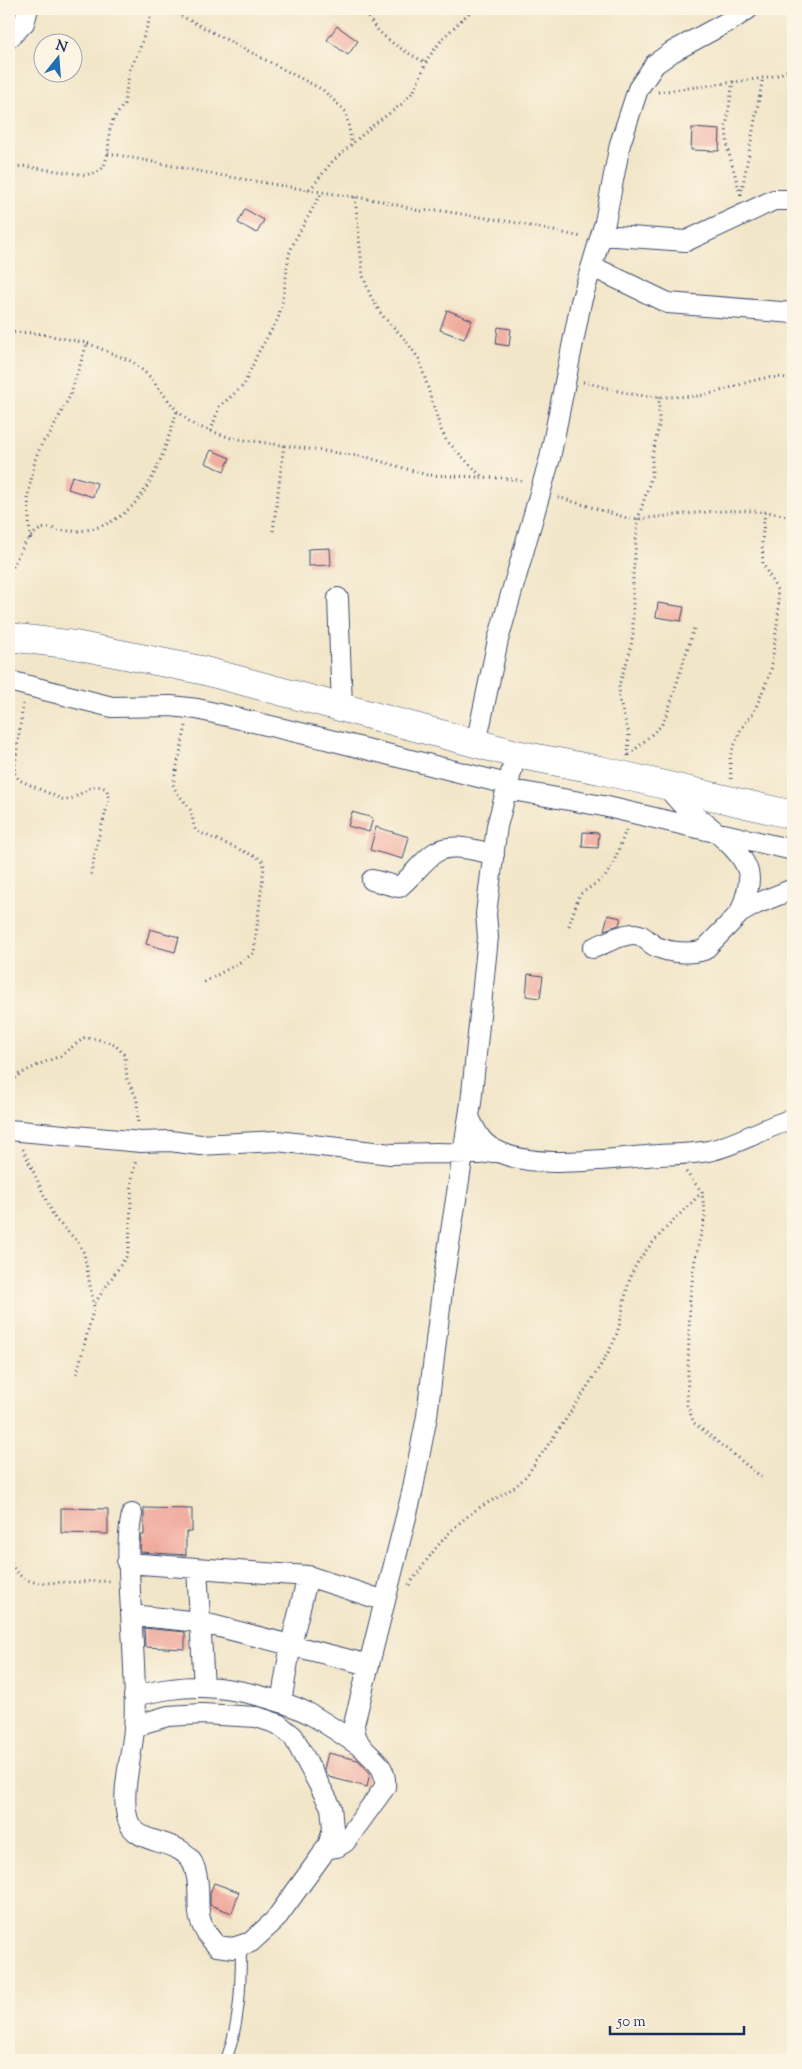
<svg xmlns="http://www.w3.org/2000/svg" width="802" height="2069" font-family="'Sorts Mill Goudy',serif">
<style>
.building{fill:#f0ab9f}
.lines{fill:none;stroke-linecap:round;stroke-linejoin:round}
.lane-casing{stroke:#3b4a6e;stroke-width:12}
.street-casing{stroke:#3b4a6e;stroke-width:22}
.secondary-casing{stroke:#3b4a6e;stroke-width:29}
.path{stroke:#3b4a6e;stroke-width:3;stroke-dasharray:1 4;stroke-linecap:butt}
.lane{stroke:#fff;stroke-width:10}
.street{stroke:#fff;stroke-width:20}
.secondary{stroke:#fff;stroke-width:28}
</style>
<rect width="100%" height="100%" fill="#fcf5e5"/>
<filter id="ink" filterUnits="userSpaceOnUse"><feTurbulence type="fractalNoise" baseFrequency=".02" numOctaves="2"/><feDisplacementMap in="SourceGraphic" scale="10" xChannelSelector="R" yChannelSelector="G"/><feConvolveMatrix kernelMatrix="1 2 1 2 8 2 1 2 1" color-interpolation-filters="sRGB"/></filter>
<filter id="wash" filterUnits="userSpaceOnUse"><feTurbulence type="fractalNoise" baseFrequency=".0096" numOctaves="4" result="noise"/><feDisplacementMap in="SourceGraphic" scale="20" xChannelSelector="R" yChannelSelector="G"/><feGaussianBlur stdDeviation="1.12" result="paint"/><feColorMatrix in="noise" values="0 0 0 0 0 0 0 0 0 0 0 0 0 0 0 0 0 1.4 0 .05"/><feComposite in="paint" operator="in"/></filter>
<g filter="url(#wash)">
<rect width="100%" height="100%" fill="#f2e6c9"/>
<g id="blocks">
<path class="building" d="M337 26 358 41 348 55 327 40Z
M692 128 720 130 719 151 691 150Z
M245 209 264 220 257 233 238 223Z
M447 310 472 320 464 339 440 330Z
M498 327 511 329 509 346 496 344Z
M211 450 230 458 224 471 205 463Z
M72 476 97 483 93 497 68 489Z
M330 548 331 565 308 566V549Z
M658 603 684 607 681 621 656 617Z
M352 812 373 818 369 832 348 826Z
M376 827 409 837 403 859 370 850Z
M583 832 599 833 598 848 582 847Z
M608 915 621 918 619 925 604 930Z
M150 929 179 937 175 952 146 944Z
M528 974 543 976 540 998 526 996Z
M61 1508 108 1509V1534L61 1533Z
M144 1508 192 1509V1532H186V1555L140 1552 141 1535H144Z
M144 1628 185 1632V1649L145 1647Z
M328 1753 358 1760 370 1773 367 1787 329 1777 324 1769Z
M214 1883 239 1892 232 1913 210 1905V1893Z"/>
</g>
</g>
<g filter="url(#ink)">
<use href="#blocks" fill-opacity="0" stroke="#3b4a6e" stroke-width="1"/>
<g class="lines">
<defs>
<path id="lane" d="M226 2060C240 2023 241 1985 241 1945"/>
<path id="street" d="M9 38 24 23 28 9
M601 235 686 241 774 200H793
M593 267 668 303 793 313
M338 598 342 707
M9 681 112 707 171 706 197 709 322 738 507 784
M476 744 498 640 550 458 581 302 605 222 620 144 638 89 655 64 672 52 733 19 748 9
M666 786C673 794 679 802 687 809 706 825 749 852 749 879 749 891 744 902 740 913
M506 789 603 806 793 850
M372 880 399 887C412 877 424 859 436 852 452 842 477 851 494 854
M593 948C606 943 621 934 634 934 644 934 649 944 657 947 670 953 691 954 704 950L740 913 756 904 793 889
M469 1117C475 1130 480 1142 493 1149 532 1171 603 1159 647 1156 667 1154 688 1155 708 1151 738 1145 764 1127 793 1119
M9 1130 141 1142 170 1141 200 1145 277 1141 391 1154 437 1153 480 1154 496 1151
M132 1514C126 1542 129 1564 130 1593 132 1638 137 1684 134 1729 132 1756 120 1794 128 1820 137 1849 185 1835 195 1869 205 1902 187 1915 217 1946L233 1948 251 1942 275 1920 322 1855 329 1843 333 1828 331 1807 293 1736 278 1724 257 1717 202 1714 168 1716 144 1723 134 1730
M127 1563 308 1576 385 1601
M197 1568 204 1687
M131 1615 200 1622 369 1665
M134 1696C157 1691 180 1686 203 1687 236 1688 279 1699 308 1713 326 1723 343 1735 360 1746
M281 1702 291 1644 308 1576
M325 1849 337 1847 345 1842 385 1787C388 1755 355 1758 354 1724L412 1493 427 1416 443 1283 471 1103 488 937 486 914 497 826 516 754"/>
<path id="secondary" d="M9 637 75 645 201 670 516 754 600 770 793 815"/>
</defs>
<use href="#lane" class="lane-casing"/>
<use href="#street" class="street-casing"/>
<use href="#secondary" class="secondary-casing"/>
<path class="path" d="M168 9 323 90 346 112 352 145
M363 9C378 37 399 48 426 63
M733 81 726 127 728 150 741 196
M658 92 757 79 778 75 793 68
M108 153 218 175 308 190 312 187 331 163 372 126 402 104 414 91 428 58 443 38 473 9
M9 168 22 166 86 175 100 171 104 166 108 153 110 128 113 120 124 104 130 69 140 48 153 9
M308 190 382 201 420 211 436 210 512 222 582 237
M741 195 763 77
M355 197 363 276 371 297 381 314 403 337 419 359 441 430 446 440 481 476
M9 332 36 333 87 343 133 362 149 376 177 411 194 425 231 438 366 457 427 475 502 478 517 480 525 483
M583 382C599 385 615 391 632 394 652 398 676 397 697 396 728 393 764 369 793 380
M211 431 219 407 244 385 258 353 278 319 283 299 289 254 295 240 322 192
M558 497 627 518 638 519C684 515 750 503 793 518
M273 531 284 445
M30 539 28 496 35 460 42 443 50 434 70 396 87 343
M9 576C15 561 25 537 41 529 49 526 60 531 68 531 86 532 104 527 119 517 153 494 165 448 177 411
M23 704 14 772 19 780 64 800C80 800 92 778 107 790L109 800 98 839 90 878
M186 726 173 784C176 795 186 801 191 811 193 818 193 825 196 831L257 857 263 861 264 867 254 952C250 958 211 978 201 984
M629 755 661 726 668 711 695 625
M628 756 629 734 620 702 619 685 630 652 633 634V575L638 519 652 475V456L659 426V396
M731 779 730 756 734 746 741 729 754 712 771 671 779 608 777 590 763 564 762 541 765 512
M569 926 579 895 605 877 613 864 626 830
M9 1086 18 1075 40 1064 60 1056 84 1038 97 1039 114 1044 125 1055 127 1079 137 1099 138 1124
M23 1149 55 1219 77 1241 84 1253 94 1307 76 1377
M686 1172 702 1192 705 1217 695 1259 690 1298 687 1405 694 1423 764 1479
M95 1303 126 1257 129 1248 132 1178 136 1160
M9 1559C15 1574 23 1580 38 1583L112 1581
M409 1585C429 1558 441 1537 468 1516 488 1499 514 1494 529 1472 557 1432 586 1392 610 1349 624 1325 622 1294 634 1269 643 1248 684 1211 702 1192"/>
<use href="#lane" class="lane"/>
<use href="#street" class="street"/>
<use href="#secondary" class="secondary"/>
</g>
</g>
<rect width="802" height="2069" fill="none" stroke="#fcf5e5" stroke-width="30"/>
<g transform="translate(58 58) rotate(17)"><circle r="24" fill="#fcf5e5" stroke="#a2a6af"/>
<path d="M0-4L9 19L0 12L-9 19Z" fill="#1f6fb2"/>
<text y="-8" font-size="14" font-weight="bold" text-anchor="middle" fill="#1b2f5e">N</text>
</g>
<path d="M610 2026v8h134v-8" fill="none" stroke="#1b2f5e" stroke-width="2.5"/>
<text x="617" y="2026" font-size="15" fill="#1b2f5e" stroke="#fcf5e5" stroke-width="4" paint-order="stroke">50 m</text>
</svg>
